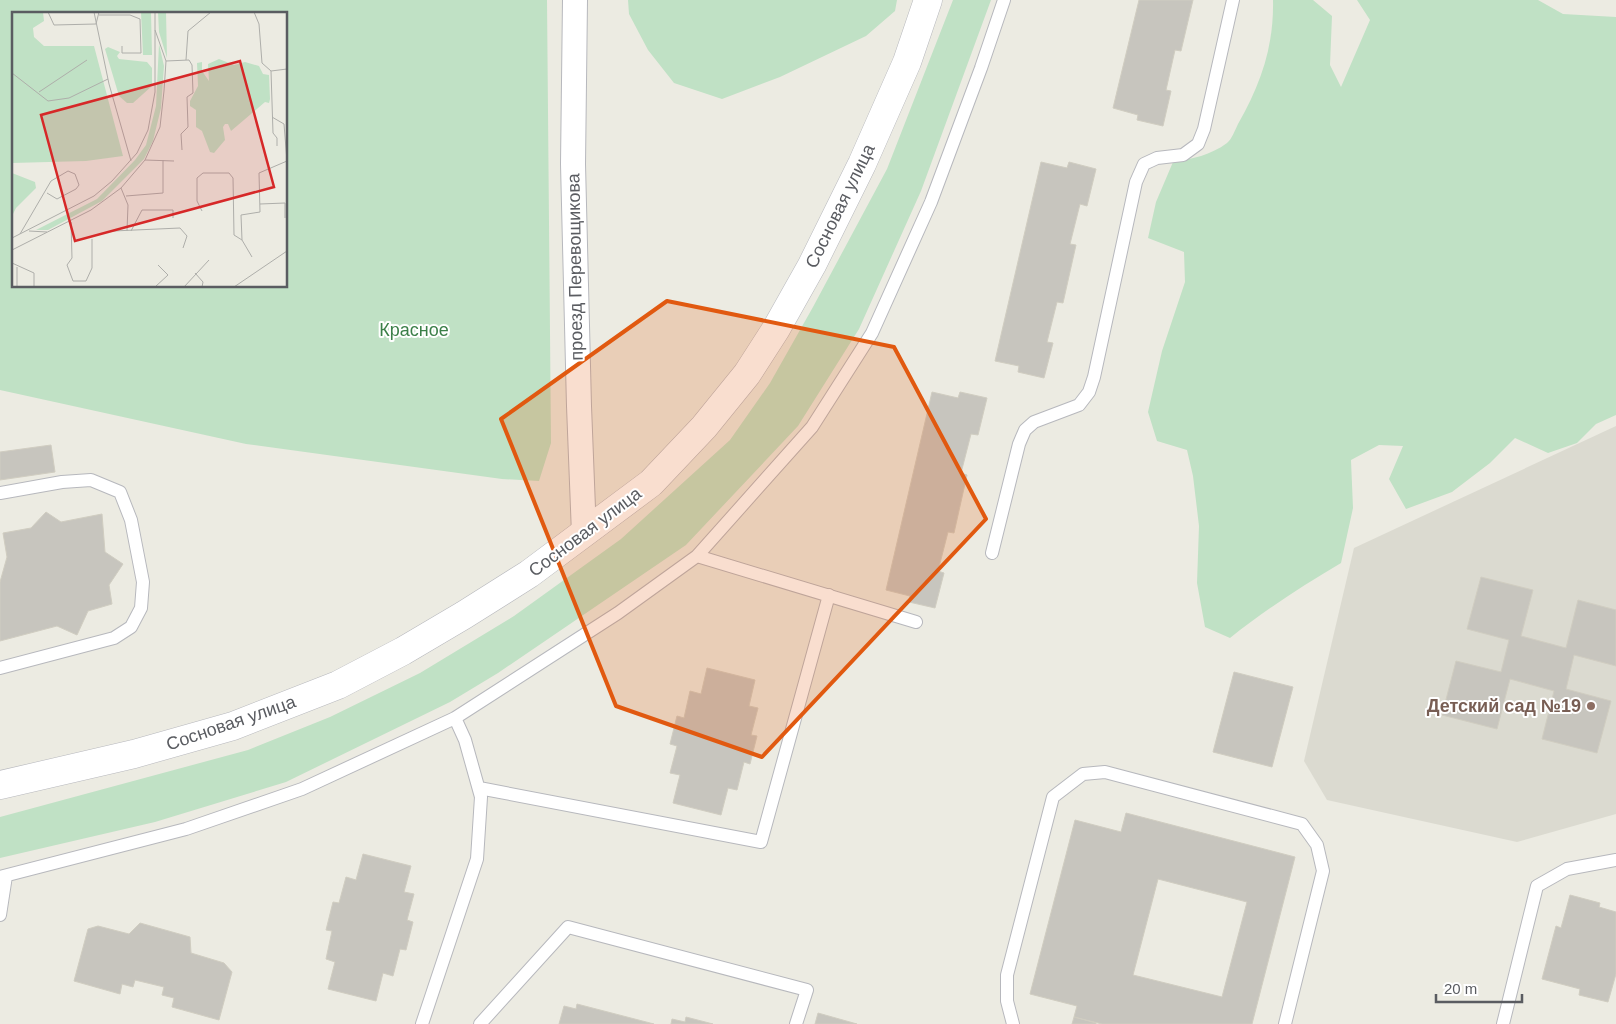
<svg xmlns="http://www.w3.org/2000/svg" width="1616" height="1024" font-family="Arial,sans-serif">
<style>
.education{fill:#dbdad0}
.green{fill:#c0e1c5;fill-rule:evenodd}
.building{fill:#c7c5be;stroke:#d0cdc1;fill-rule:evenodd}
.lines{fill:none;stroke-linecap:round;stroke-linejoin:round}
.service-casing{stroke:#b7b8bd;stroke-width:14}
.minor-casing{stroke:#b7b8bd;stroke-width:26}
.tertiary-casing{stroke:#b7b8bd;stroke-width:29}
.service{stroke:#fff;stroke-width:12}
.minor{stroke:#fff;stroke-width:24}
.tertiary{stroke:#fff;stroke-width:28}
.marked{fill:#e15910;fill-opacity:0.2;stroke:#e15910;stroke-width:4;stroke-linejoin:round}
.education-dot{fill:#8d6e63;stroke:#fff;stroke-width:2}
.labels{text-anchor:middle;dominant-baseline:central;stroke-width:4;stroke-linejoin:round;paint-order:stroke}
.street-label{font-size:18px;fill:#5a5c61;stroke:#fff}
.park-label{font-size:18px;fill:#3b7f48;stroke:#fff}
.education-label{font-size:18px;font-weight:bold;fill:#785e54;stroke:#fff;text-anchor:end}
.inset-road{fill:none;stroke:#aeaeaa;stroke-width:1}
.view{fill:#d62828;fill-opacity:0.15;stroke:#d62828;stroke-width:2.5}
.inset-edge{fill:none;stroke:#5a5c61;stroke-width:2.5}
</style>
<rect width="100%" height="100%" fill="#ecebe2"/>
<path class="education" d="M1616 426V814L1517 842 1327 800 1304 761 1354 548Z"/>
<path class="green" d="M0 0H547L551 443 539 481 502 479 246 444 0 390ZM14 14H286V286H14Z
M628 0H897L895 11 866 36 780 77 722 99 674 83 648 50 629 14Z
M953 0H991L921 191 859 329 798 426 686 545 498 673 450 702 286 782 155 822 0 858V817L248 750 330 717 420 673 514 616 621 539 730 440 770 383 813 307 887 169Z
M1273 0H1313L1332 16 1330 65 1341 87 1370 20 1357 0H1538L1563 14 1616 17V415L1596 424 1577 443 1548 453 1515 438 1490 463 1452 492 1406 509 1389 479 1403 446 1379 445 1351 460 1353 508 1341 563C1302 586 1265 610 1230 638L1205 627 1197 583 1199 526 1193 476 1187 450 1157 441 1148 412 1162 351 1185 282 1184 252 1148 238 1156 202 1173 162C1192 159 1211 155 1227 143 1232 139 1235 130 1238 124 1261 84 1274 46 1273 0Z"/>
<path class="building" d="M1139 0H1193L1181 51 1175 50 1166 90 1171 91 1163 126 1137 120 1138 115 1113 108Z
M1041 162 1067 168 1069 162 1096 169 1087 206 1080 204 1070 244 1076 245 1063 303 1057 302 1047 342 1053 343 1044 378 1018 372 1019 366 995 361Z
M932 392 958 398 960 392 987 398 978 435 971 434 961 473 967 475 954 533 948 532 938 571 944 573 935 608 909 602 910 596 886 590Z
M51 445 55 472 0 480V452Z
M46 512 61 522 102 514 105 552 123 564 109 585 112 604 88 611 77 635 57 626 0 641V582L7 557 3 533 31 528Z
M1481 577 1533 590 1521 636 1566 648 1578 600 1616 610V666L1574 655 1566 689 1611 701 1597 753 1542 739 1554 691 1510 679 1497 729 1442 715 1456 661 1501 672 1509 640 1467 629Z
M707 668 755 680 749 706 758 708 751 735 757 736 750 764 744 762 737 790 728 788 721 815 673 803 680 775 670 773 677 746 670 744 677 716 684 718 690 691 701 694Z
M1234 672 1293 687 1272 767 1213 752Z
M1126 813 1295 857 1252 1024H1102L1074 1017 1077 1006 1030 994 1075 820 1121 832ZM1158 879 1247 902 1222 997 1133 975Z
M363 854 411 866 404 892 414 894 407 920 413 922 406 950 400 949 393 976 383 973 376 1001 328 989 335 962 326 959 332 931 326 930 333 902 339 903 346 877 356 880Z
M1570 895 1600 903 1599 907 1616 912V974L1608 1002 1579 995 1580 989 1542 979 1556 926 1561 928Z
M140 923 190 937 191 953 224 963 232 972 219 1020 172 1007 174 998 162 995 164 987 135 980 133 987 122 984 120 994 74 981 88 929 98 926 129 934Z
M577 1004 654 1024H559L564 1006 576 1009Z
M818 1013 857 1024H815Z
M686 1017 713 1024H671L672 1019 685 1022Z
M1074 1017 1096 1023V1024H1072Z"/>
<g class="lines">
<defs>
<path id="service" d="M0 493 62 482 91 480 120 492 131 520 143 582 141 608 131 627 114 638 0 668
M992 553 1019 444 1025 430 1034 422 1079 405 1089 392 1094 377 1136 182 1144 164 1157 158 1183 155 1198 144 1204 129 1233 0
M697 556 916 622
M479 788 761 842 829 595
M0 877 186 829 302 789 455 718 618 613 697 556 812 427 872 333 931 202 981 68 1004 0
M0 915 6 876
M422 1024 477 859 481 797 465 740 455 718
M480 1024 568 927 807 990 796 1024
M1013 1024 1007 1001V975L1053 797 1083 774 1105 772 1302 824 1317 845 1323 871 1285 1024
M1503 1024 1537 886 1567 869 1616 860"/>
<path id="minor" d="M575 0 573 164 579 406 584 534"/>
<path id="tertiary" d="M0 785 134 754 233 726 338 685 403 651 464 615 529 574 651 483 704 427 747 374 776 329 812 265 862 164 907 62 928 0"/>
</defs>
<use href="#service" class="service-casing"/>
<use href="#minor" class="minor-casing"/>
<use href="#tertiary" class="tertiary-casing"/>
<use href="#service" class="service"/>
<use href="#minor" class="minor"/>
<use href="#tertiary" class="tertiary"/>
</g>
<path class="marked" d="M667 301 894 347 986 519 762 757 616 706 501 419Z"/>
<circle class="education-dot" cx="1591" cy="706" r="5"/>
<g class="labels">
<g class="street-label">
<text transform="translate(840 206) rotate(-64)">Сосновая улица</text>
<text transform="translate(575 267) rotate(-91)">проезд Перевощикова</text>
<text transform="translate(585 532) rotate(-37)">Сосновая улица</text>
<text transform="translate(231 723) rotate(-19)">Сосновая улица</text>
</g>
<g class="park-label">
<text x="414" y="330">Красное</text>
</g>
<g class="education-label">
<text x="1581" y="706">Детский сад №19</text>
</g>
</g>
<g transform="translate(12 12)">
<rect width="275" height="275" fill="#ecebe2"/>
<path d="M0 0H31L32 9 21 16 22 25 32 34H82L111 144 74 149 0 151ZM129 0H139L140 43H131ZM146 0H154L155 46 147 20ZM147 32 152 54 149 96 141 129 132 147 90 189 36 218H24L85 187 123 148 134 133 144 94ZM96 35 108 40 105 44 107 47 135 50 140 56V74L121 91H115L107 84 93 37ZM207 47 222 53 233 50 247 54 251 62 257 63 258 87 257 91 253 90 219 119 216 112H213L211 115 213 128 202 141 198 140 190 119 184 115V98L178 94V89L186 74 185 51 190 50V59L197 69 196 52ZM0 161 23 170 24 176 4 196 0 204Z" fill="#c0e1c5"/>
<path class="inset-road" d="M36 0 42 13 84 12 87 0M82 0 97 72 119 149M242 0 247 12 250 51 259 59 275 57M87 3H118L128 7 129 41H110V34M174 48 176 19 199 0M154 49 177 48 180 53 181 81 175 85 176 115 169 122 170 138M259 59 261 121 265 126V134M0 61 36 89 57 86 96 67M27 80 75 48M260 105 272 112 275 149M133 148 162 149M109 176 116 193 115 219M114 184 151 181V148M248 192 273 191V206M190 199 185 189V166L191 161H217L221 166 222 223 230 228M59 210 60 246 55 253 61 269H74L80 256V227M17 219 35 220M101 219 168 216 175 224 171 236M119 219 130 198H161V206M8 222 39 169 56 159 63 162 67 173 64 177 45 187 35 181M0 226 82 184 100 169 125 141 136 118 143 80V0M0 238 79 198 109 176 133 148 148 115 152 79 154 49 143 18M240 245 230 228 229 203 248 200 247 161 275 149M0 251 22 261V275M5 255V275M183 261 191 270 190 275M143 275 156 263 146 253M172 275 197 248M222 275 275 239"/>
<path class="view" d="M228 49 262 175 63 229 29 103Z"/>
<rect width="275" height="275" class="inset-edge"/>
</g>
<path d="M1436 994v8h86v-8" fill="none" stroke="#5a5c61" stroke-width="2.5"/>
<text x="1444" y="994" font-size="15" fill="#5a5c61" stroke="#ffffff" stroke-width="4" paint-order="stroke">20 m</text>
</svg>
